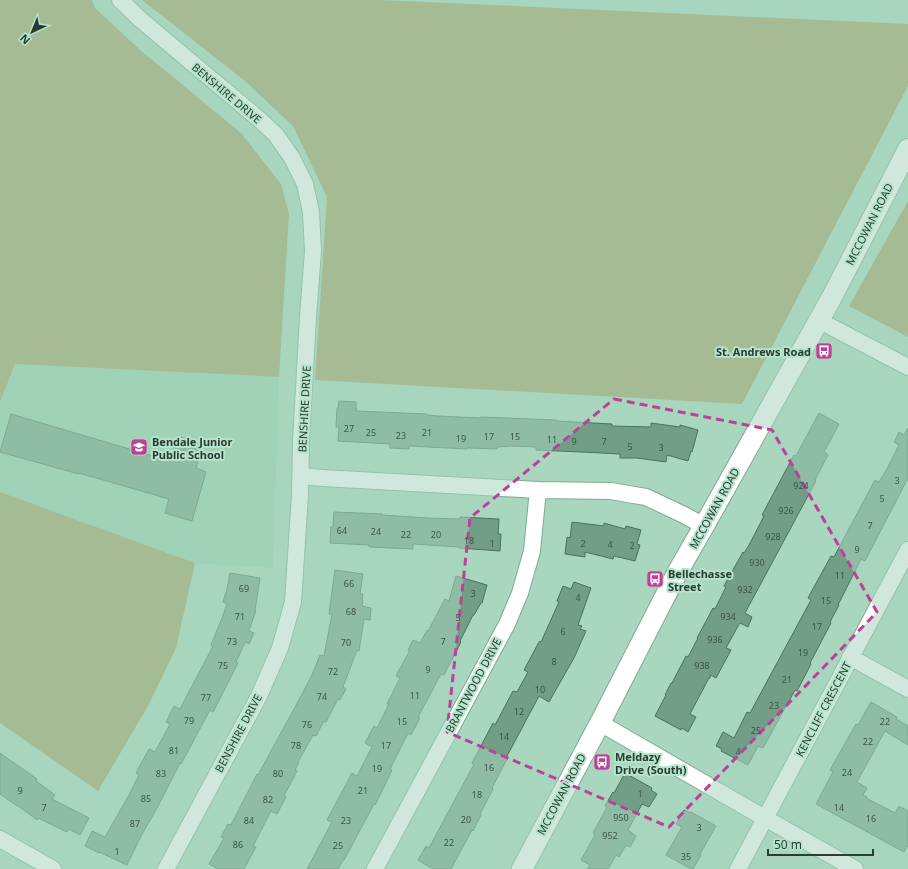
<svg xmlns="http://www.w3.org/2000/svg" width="908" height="869" font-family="'Noto Sans',sans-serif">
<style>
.built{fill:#98ceb2}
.green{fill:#a29b61}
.building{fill:#729e87;stroke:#48735d}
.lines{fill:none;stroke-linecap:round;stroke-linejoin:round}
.minor-casing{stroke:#7daa93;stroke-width:18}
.major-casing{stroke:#7daa93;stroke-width:22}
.minor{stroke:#fff;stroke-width:16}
.major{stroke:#fff;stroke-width:20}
.marked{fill:none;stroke:#bb4296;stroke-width:3;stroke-dasharray:8 5;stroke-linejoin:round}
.labels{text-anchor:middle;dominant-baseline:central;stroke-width:4;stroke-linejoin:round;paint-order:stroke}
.number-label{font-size:9px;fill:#3c5548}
.street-label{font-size:11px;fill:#2a3d33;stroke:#b5e3cb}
.poi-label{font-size:11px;font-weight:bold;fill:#2a3d33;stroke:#b5e3cb;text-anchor:start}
</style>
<rect width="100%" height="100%" fill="#a8d6be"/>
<path class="built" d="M15 364 279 377 273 568 195 563 0 492V402Z"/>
<path class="green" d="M0 0H92L95 8 139 49 241 133 281 184 289 214 279 377 15 364 0 402Z
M142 0H381L908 24V86L742 404 315 380 327 197 293 126 245 81Z
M908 201V337L849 306Z
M0 492 195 563 176 648 148 706 98 791 0 723Z"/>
<path class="building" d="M339 401 356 402V409H357L356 411 427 414V415L438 416 480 418 481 417 556 420V421L612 424V426L651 427V423L680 427V425L698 430 692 452 691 451 688 461 667 455 666 462 637 458H620V454L582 452 536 450V447L511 446 497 447V449L467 448V449L409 446V449L390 448V444L338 441 339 427H336L337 408H338Z
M819 413 839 424 824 452 828 455 815 480 816 481 745 613 752 617 748 627 740 623 738 626 726 648 731 650 716 678 711 675 710 678H709L690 714 696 717 688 732 682 728 681 730 655 716 666 695H665L671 683H672L686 656 688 657 698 638H697L713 608 715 609 726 587 724 586 743 552 744 553 749 545 764 516 762 515 794 455 796 456Z
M11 414 170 461 177 436 203 444 196 468 206 472 192 521 165 513 169 499 79 473V474L0 452Z
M908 428V478L865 561 861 559 838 605H839L830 622 831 623 810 663 811 664 797 691 795 690 763 748 758 746 748 765 721 751 722 749 716 746 723 732 734 738 747 712 750 713 811 600 808 598 831 556 834 557 875 480 879 482 888 467 899 445 894 442 899 432 904 435Z
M334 512 383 514 382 515 428 518 460 519V517L499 519 498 534H501L500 551 459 548V547L413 544V549L369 547V545L330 543 331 527H333Z
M572 522 604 526V523L625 529 626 526 641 530 637 544 640 545 635 561 614 556 613 559 585 552V557L565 554 567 537 570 538Z
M335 570 363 574 360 594H363L362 600H363L362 606 371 608 370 620 364 619 359 651 357 650 343 687 346 689 340 700 338 699 326 722 324 721 316 736 313 735 298 762H299L295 770 297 771 284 796 286 797 277 814 271 811 253 846 256 847 244 869H218L209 864 224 838 221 837 228 824 231 825 257 774 258 775 301 696 312 675 320 655 324 656 332 614H329Z
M230 573 260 578 255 610H256L249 631 254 633 249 644 245 642 236 662 238 663 213 712 210 710 181 764 180 763 156 810 141 836 127 865 99 852V853L85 846 92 831 105 837 129 795 139 775 136 773 149 749 155 752 170 724 166 722 174 706 180 709 213 646 211 645 222 618 227 604 223 602 227 589Z
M456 576 487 585 482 603H481L474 615H473L460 641 461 642 444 675 441 674 418 717 420 718 411 735 408 733 390 769 392 770 383 789 375 805 374 804 344 860H343L338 869H307L332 822 327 820 352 773 357 776 372 747 365 743 374 726 377 728 389 704H387L400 678 396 676 410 650H408L413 640 420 643 427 630 428 631 445 599 449 601Z
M574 582 591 588 578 625 582 626 580 629 586 631 574 658 549 702 539 696 506 758 507 759 492 788 493 789 480 814 481 815 473 831 472 830 451 869H433L418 860 426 846 429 848 474 764 472 763 493 723 495 725 513 691 517 692 528 672 524 670 539 642 540 641 541 642 559 602 557 601 563 586 571 589Z
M871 702 897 717 896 719 908 726V745L885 731 857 782 867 788 863 795 867 797 866 798 895 813 899 806 908 811V845L904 852 816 804 833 772 830 770 856 724 858 725Z
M0 753 37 779 35 780 55 795 52 799 89 818 80 835 69 829 67 832 38 818 37 820 17 805V806L0 794Z
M625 773 652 788 651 790 657 794 649 807 642 804 628 830 636 836 630 847 626 845 619 857 616 855 608 869H587L590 865 581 860 595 835 593 833 607 807 605 806 613 792 614 793Z
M684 810 690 813 691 812 716 826 700 854 701 855 693 869H691L666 855 682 827 676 824Z"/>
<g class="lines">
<defs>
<path id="minor" d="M120 0 141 20 260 120 276 135 292 158 305 184 311 212 313 251 308 317 301 441 300 495 293 602 280 648 259 696 166 869
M818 320 908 367
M301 476 323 478 538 490 611 491 628 494 646 497 684 515 704 526
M850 657 908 689
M600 723 749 809 855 869
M0 839 53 869
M375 869 507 624 520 593 532 551 538 490
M738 869 908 550"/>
<path id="major" d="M522 869 600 723 677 573 704 526 832 297 908 149"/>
</defs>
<use href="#minor" class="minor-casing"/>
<use href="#major" class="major-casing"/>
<use href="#minor" class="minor"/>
<use href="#major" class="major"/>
</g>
<path d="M0 0H908V869H0ZM614 399 772 430 877 612 669 827 447 732 470 518Z" fill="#a8d6be" fill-opacity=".55" fill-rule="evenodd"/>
<path class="marked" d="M614 399 772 430 877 612 669 827 447 732 470 518Z"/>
<defs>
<symbol id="bus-square" viewBox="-11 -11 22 22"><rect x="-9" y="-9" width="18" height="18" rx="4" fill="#bb4296" stroke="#b5e3cb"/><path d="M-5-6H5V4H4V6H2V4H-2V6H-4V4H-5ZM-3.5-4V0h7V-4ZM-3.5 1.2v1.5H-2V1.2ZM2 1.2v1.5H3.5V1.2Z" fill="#fff"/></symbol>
<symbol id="school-square" viewBox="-11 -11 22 22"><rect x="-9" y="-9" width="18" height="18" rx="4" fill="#bb4296" stroke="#b5e3cb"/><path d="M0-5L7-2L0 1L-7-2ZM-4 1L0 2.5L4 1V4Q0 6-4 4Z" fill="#fff"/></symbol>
</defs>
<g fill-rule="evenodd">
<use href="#bus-square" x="814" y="341" width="20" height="20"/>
<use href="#school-square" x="129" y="437" width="20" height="20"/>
<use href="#bus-square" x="645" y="569" width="20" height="20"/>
<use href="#bus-square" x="592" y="752" width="20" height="20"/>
</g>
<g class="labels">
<g class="number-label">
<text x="349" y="428">27</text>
<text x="371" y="432">25</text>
<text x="427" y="432">21</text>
<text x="401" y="435">23</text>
<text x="489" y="436">17</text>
<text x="515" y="436">15</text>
<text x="461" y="438">19</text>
<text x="552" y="439">11</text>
<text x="574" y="441">9</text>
<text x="604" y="441">7</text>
<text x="630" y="446">5</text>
<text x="661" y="447">3</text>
<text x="897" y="480">3</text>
<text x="801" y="485">924</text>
<text x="882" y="498">5</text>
<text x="786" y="510">926</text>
<text x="870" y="525">7</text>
<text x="342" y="530">64</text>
<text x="376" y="531">24</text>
<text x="406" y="534">22</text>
<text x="436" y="534">20</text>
<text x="773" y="536">928</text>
<text x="469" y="540">18</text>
<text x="492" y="543">1</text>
<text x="583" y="543">2</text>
<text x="610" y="544">4</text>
<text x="632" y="545">2</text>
<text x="857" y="549">9</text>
<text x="757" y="562">930</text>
<text x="840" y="575">11</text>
<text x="349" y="583">66</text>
<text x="244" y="588">69</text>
<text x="745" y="589">932</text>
<text x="473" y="593">3</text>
<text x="578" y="597">4</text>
<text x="826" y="600">15</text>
<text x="351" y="611">68</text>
<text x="240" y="616">71</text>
<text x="728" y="616">934</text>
<text x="458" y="617">5</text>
<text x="817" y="626">17</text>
<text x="563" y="631">6</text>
<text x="715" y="639">936</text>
<text x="232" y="641">73</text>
<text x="443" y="641">7</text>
<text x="346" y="642">70</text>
<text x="803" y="652">19</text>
<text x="554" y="661">8</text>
<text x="223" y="665">75</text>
<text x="702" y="665">938</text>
<text x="428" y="669">9</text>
<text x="333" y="671">72</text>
<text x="787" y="679">21</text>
<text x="540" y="689">10</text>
<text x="415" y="695">11</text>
<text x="322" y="696">74</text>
<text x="206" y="697">77</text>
<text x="774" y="705">23</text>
<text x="519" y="711">12</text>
<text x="189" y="720">79</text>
<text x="402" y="721">15</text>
<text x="885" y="721">22</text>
<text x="307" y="724">76</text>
<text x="756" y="730">25</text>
<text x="504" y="736">14</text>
<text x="868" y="741">22</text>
<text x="296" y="745">78</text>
<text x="386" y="745">17</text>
<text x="174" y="750">81</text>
<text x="738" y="751">4</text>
<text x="489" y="767">16</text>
<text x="377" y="768">19</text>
<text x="847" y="772">24</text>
<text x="161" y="773">83</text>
<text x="278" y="773">80</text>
<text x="20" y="790">9</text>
<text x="363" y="790">21</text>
<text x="640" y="793">1</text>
<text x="477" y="794">18</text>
<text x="146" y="798">85</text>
<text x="268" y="799">82</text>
<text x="44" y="807">7</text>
<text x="839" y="807">14</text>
<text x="621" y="817">950</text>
<text x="871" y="818">16</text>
<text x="466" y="819">20</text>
<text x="249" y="820">84</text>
<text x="346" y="820">23</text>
<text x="135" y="823">87</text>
<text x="699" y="827">3</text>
<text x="610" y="835">952</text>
<text x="449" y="842">22</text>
<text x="238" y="844">86</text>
<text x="338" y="845">25</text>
<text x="117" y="851">1</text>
<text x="686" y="856">35</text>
</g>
<g class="street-label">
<text transform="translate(227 93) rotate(40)">BENSHIRE DRIVE</text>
<text transform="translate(869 224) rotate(-63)">MCCOWAN ROAD</text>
<text transform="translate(304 409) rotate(-87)">BENSHIRE DRIVE</text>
<text transform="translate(714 508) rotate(-61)">MCCOWAN ROAD</text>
<text transform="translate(473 685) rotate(-62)">BRANTWOOD DRIVE</text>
<text transform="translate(823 709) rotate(-62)">KENCLIFF CRESCENT</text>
<text transform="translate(238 733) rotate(-62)">BENSHIRE DRIVE</text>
<text transform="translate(561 794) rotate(-62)">MCCOWAN ROAD</text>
</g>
<g class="poi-label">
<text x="811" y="351" text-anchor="end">St. Andrews Road</text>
<text x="152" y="441">Bendale Junior<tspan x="152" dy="13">Public School</tspan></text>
<text x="668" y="573">Bellechasse<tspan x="668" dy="13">Street</tspan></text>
<text x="615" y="756">Meldazy<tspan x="615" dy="13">Drive (South)</tspan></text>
</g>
</g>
<g transform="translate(32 32) rotate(224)" stroke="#b5e3cb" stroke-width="3" paint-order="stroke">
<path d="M0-3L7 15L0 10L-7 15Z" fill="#2a3d33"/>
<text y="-6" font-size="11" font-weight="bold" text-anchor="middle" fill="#2a3d33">N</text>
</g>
<path d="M768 849v6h105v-6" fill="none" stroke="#2a3d33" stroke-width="2"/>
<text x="774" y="849" font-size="12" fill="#2a3d33" stroke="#b5e3cb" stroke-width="3" paint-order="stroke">50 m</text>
</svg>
